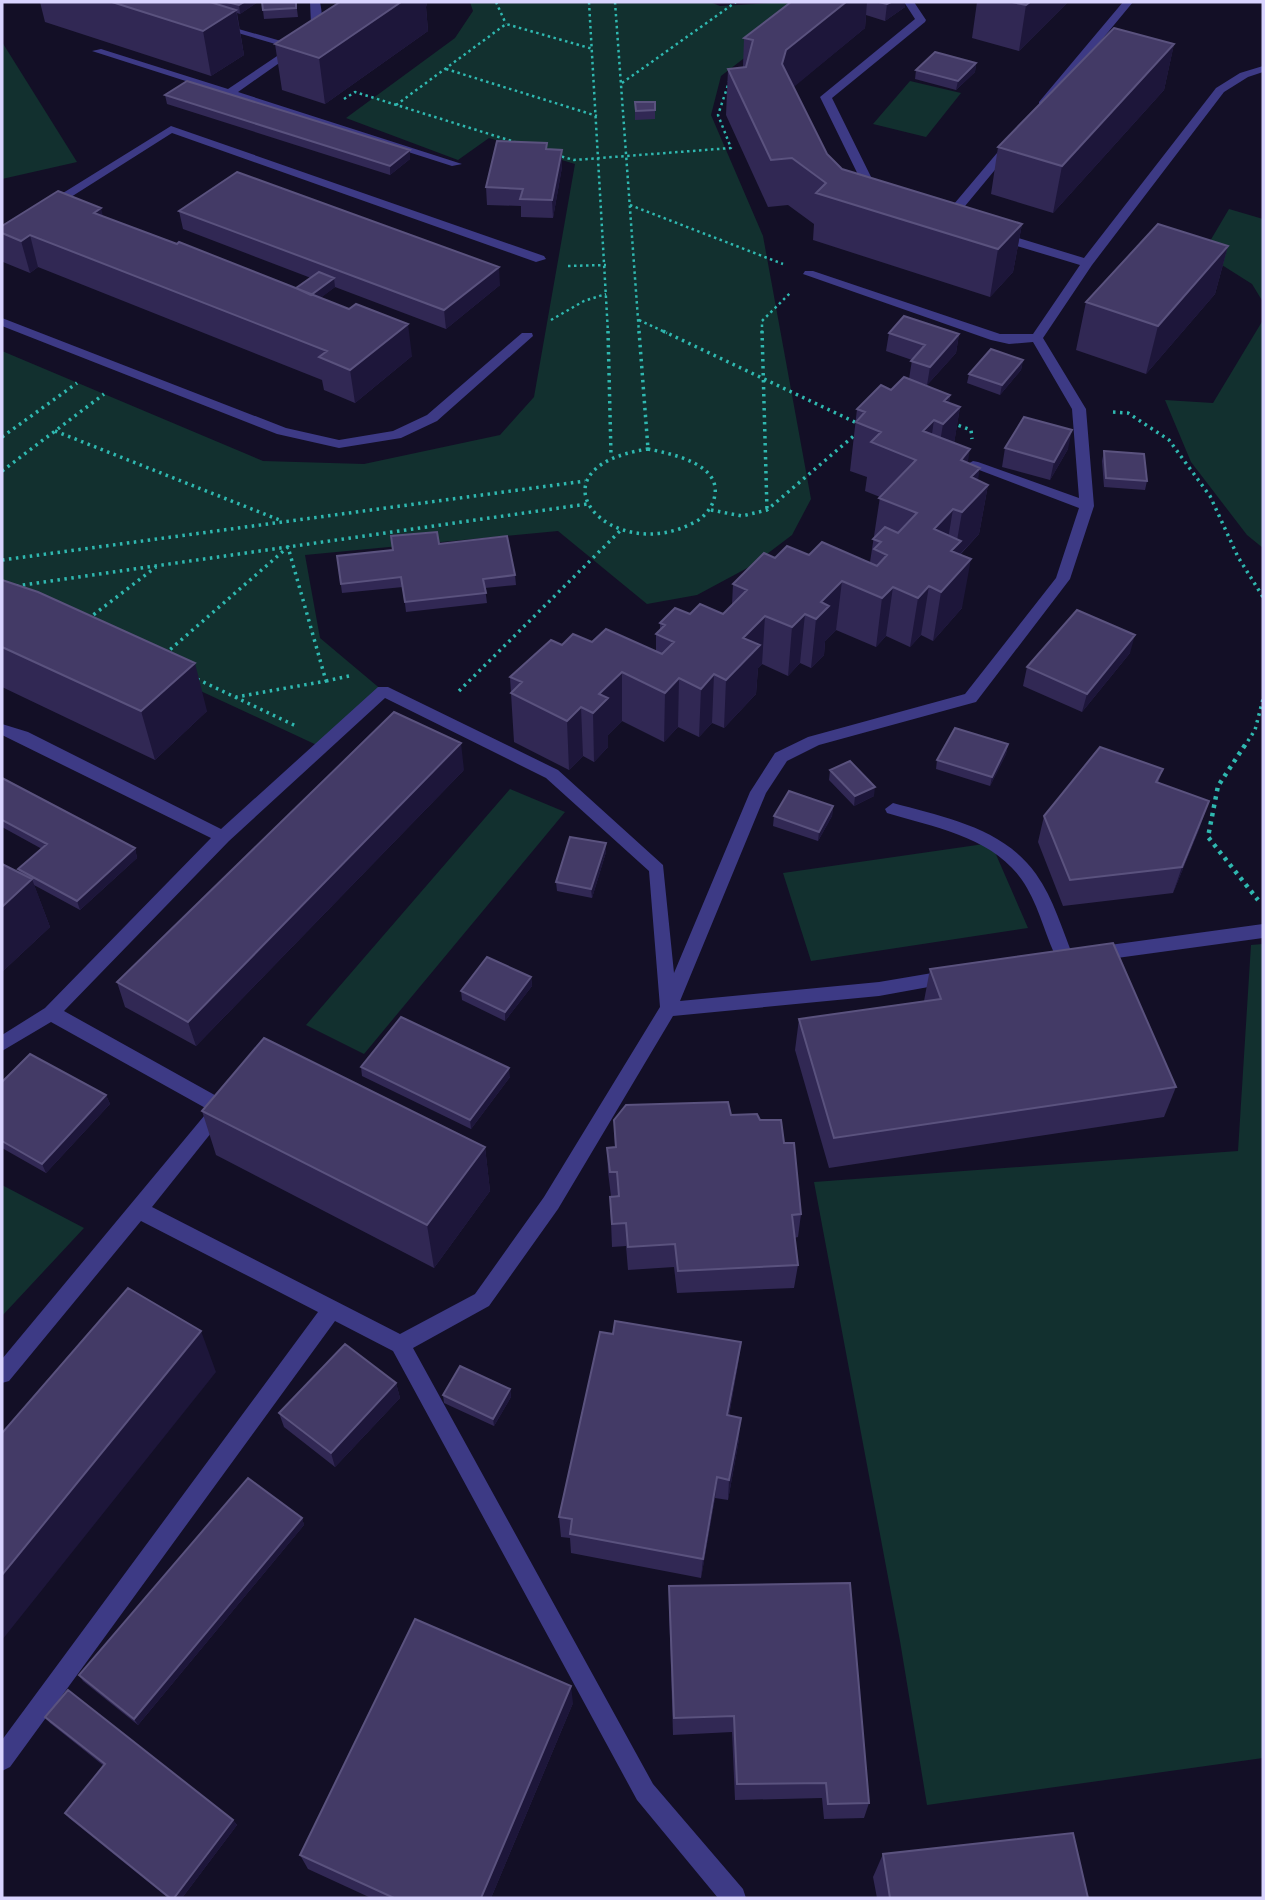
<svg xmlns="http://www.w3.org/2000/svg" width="1265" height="1900" font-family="'Noto Sans',sans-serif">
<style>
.green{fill:#12302f}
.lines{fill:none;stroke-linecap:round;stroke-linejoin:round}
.path-far2{stroke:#2fb8b0;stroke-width:2.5;stroke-dasharray:2.5 3.5;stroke-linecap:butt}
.path-far1{stroke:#2fb8b0;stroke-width:3.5;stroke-dasharray:2.5 4.5;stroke-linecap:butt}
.path{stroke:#2fb8b0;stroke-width:4.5;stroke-dasharray:3.5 5;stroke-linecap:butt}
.lane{fill:#3d3a85;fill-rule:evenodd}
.wall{fill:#312854}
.shaded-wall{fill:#1d163a}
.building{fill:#433a66;stroke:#5a527e;stroke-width:2}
</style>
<rect width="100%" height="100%" fill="#130f26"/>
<path class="green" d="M470 2H710L720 6 790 2 800 15 721 76 711 115 763 236 811 499 792 535 751 566 697 595 647 604 558 531 305 555 320 638 383 691 321 747 24 609 2 607V351L263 461 364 464 500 435 534 397 575 164 489 138 458 160 346 118 455 38 473 11Z
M2 42 77 162 2 179Z
M910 81 961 93 926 137 873 124Z
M1229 209 1263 219V302L1252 284 1203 253Z
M1263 320V548L1247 535 1191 462 1165 400 1213 403Z
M510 789 565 812 364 1054 306 1025Z
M991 843 1028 928 811 961 783 873Z
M1263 944V1758L927 1805 900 1641 814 1182 1238 1151 1251 945Z
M2 1185 84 1228 2 1316Z"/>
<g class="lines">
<path class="path-far2" d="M496 2 506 24
M589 2 608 333
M615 2 639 333
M446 69 597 116
M622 83 736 2
M344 99 355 92 518 143
M396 105 506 24 593 49
M556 155 574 160 731 148 718 115 729 82
M630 205 783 264
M568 266 606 265
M551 320 584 301 606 294
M639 320 667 333
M762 333V321L791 292"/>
<path class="path-far1" d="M608 331 611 455
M639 331 648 449
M663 331 859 424
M762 331 767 510
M1113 412 1128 413 1169 440 1210 496 1238 557 1263 597
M952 423 971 430 972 439
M55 431 282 521
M2 437 77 383
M648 449C673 454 727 465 713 502 710 510 703 518 695 522 610 568 522 468 648 449Z
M2 471 104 394
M711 510 742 516 767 510 856 434
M2 560 585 481
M2 588 587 504
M88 619 156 567
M165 654 288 547 326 681 236 697
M197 679 296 726
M326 681 349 676
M459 691 622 529
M1244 747 1255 730 1263 699"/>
<path class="path" d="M1245 745 1218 786 1208 837 1258 900"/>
<path class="lane" d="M310 2H320C323 16 324 31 310 38L305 35 311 24Z
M904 2H914L926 20 925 22 832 98 877 189 882 192 876 196 866 191 820 97 915 19Z
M1123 2H1133L1047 106H1039V102Z
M214 22 302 47 238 92 462 164 452 166 92 51 101 49 228 89 289 48 214 26Z
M1263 66V72L1248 77 1224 92 1092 265 1043 338 1086 409 1094 506 1070 579 976 702 819 745 787 761 766 793 680 1001 879 982 950 970 956 972 959 977 956 982 879 996 673 1016 558 1209 489 1306 413 1348 653 1784 743 1889 746 1898H718L637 1800 393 1351 335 1321 10 1767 2 1771V1740L318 1312 141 1221 9 1381 2 1383V1359L209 1110 51 1022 2 1051V1035L45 1008 211 838 2 735V724L28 732 221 829 378 687H388L558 770 663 865 674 973 750 792 775 753 808 737 965 694 1056 578 1079 508 966 465 973 461 978 462 1079 498 1072 409 1033 342 1009 344 991 340 803 274 805 271H813L1000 334H1033L1080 265 994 239V233H1002L1084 258 1216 88 1240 73ZM385 698 546 778 649 871 660 1007 544 1197 475 1294 400 1334 152 1207 231 1108 229 1103 64 1011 229 841Z
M171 126 544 256 546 259 536 262 172 133 52 209 42 206Z
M1008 140 1018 142 951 223H943V217Z
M2 318 286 428 339 440 393 431 427 415 522 333H532L533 336 437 421 401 438 339 448 277 434 2 326Z
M893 803C944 817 1004 828 1036 874 1054 899 1062 930 1074 958L1071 963H1059C1046 939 1041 912 1027 888 999 838 937 828 887 813L885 809Z
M1263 924V938L1095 961 1089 959 1086 954 1089 949 1095 947Z"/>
</g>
<path class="wall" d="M40 2H258L240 14 237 13 244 55 211 76 45 22Z
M262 2H296L298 17 264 19Z
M340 2 435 3H427L426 7 428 31 325 104 282 90 275 44Z
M791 2H905V7L885 21 866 15 865 28 793 87 827 154 842 169 1022 224 1013 272 990 297 813 240 814 224 788 205 768 207 726 115 728 69 743 67 744 38Z
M977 2H1068L1019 51 972 38Z
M1174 44 1164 90 1053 213 991 194 998 147Z
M976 63 975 72 956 90 915 79 916 70Z
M165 95 410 159 390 175 167 104Z
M635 102H655V119L635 120Z
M547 143V149L562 167 553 218 521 217V206L487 205 486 187Z
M179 211 500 285 446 329 335 287 320 298 412 356 355 403 324 390 322 380 38 267 30 273 3 262 2 257V226L104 217 296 289 311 278 183 229Z
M1228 246 1215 294 1146 374 1076 350 1086 302Z
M889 333 959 334 956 353 927 385 914 381 950 395 949 403 960 407 954 443 968 463 978 481 988 485 979 534 960 555 962 608 933 641 921 635 910 647 886 636 876 647 836 630 825 641 824 655 811 668 800 663 788 676 762 664 758 668 756 694 724 728 712 723 699 737 678 727 664 742 622 721 608 735V747L594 762 583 756 569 770 514 742 510 677 562 645 592 642 656 652V634L660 630V623L690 614H723L732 605 733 584 775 558 809 555 870 562 880 497 865 491 867 477 850 471 857 409 909 379 912 360 886 351Z
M1023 360 1021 370 1000 395 967 383 969 374Z
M1005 448 1068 449 1050 480 1002 467Z
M1104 451 1147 481 1145 490 1104 487 1102 461Z
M439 544 515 575 516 585 485 588 487 603 406 612 403 587 342 593 337 556Z
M2 580 207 711 155 760 2 687Z
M1130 653 1082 712 1023 686 1027 667Z
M1008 744 1006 754 990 786 936 769 937 760Z
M1163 769 1158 783 1200 827 1173 893 1063 906 1038 842 1044 816Z
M464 770 196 1046 125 1007 117 982Z
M830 770 874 796 854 806 829 780Z
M2 778 135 848 137 858 80 910 34 885 50 927 2 972V864L20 873 18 869 42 849 2 827Z
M833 806 832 816 818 841 773 826 774 816Z
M606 852 592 898 557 891 556 882Z
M930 969 1176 1087 1164 1117 829 1168 795 1050 799 1019 924 1001Z
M531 977 532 986 505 1021 462 1000 461 991Z
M361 1067 510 1077 471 1129 362 1076Z
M2 1082 106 1095 110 1104 46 1173 2 1148Z
M202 1111 485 1147 490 1191 434 1268 216 1155Z
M731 1115 760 1120 784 1143 801 1214 798 1237 794 1238 798 1265 794 1288 677 1293 674 1267 628 1270 626 1246 612 1247 610 1197H617V1195L611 1196 608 1172 607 1148H615L614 1120Z
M741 1342 738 1364 729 1416 739 1439 728 1500 715 1498 701 1578 571 1553 570 1538 561 1537 559 1517Z
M396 1383 400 1398 335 1467 284 1427 279 1413Z
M510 1389 511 1397 494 1426 444 1403 443 1395Z
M302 1518 304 1525 138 1725 83 1681 79 1675Z
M669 1586 869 1803 864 1818 824 1819 822 1798 735 1800 732 1732 673 1735 669 1605Z
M573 1703 491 1898H371L308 1869 300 1855Z
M45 1717 233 1820 237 1825 182 1898H168L69 1818 65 1813 104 1766 50 1723Z
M883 1854 1088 1898H877L873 1877Z"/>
<path class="shaded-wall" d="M244 2H258L240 14 239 5Z
M401 2H435L427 3 426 7 428 31 325 104 319 58Z
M846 2H867L865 28 783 96 782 64 786 50Z
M891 2H905V7L885 21 887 4Z
M1030 2H1068L1019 51 1026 5Z
M236 10 244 55 211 76 203 31Z
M1174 44 1164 90 1053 213 1062 166Z
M976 63 975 72 956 90 958 81Z
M410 150V159L390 175V166Z
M562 150V167L553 218 552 200Z
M101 208 109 240 94 213Z
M1022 224 1013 272 990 297 998 249Z
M30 235 38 267 30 273 21 241Z
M1228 246 1215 294 1146 374 1158 326Z
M499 267 500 285 446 329 444 310Z
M334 278 335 287 293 319 291 309Z
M408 324 412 356 355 403 350 370Z
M959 334 956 353 927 385 930 367Z
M1023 360 1021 370 1000 395 1002 385Z
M950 395 946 420 960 407 952 456 935 473 943 424 944 401Z
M934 420 927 469 923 431Z
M1072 430 1068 449 1050 480 1054 462Z
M970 449 962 498 961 460Z
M980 468 975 498 988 485 979 534 958 556 971 559 962 608 933 641 941 592 951 551 956 546 962 512 971 477Z
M953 509 945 558 934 529Z
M842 581 836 630 825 641 824 655 811 668 816 619 821 602Z
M929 586 921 635 910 647 918 598Z
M893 587 886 636 876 647 882 598Z
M805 614 800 663 788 676 792 627Z
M765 616 762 664 758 668 756 694 724 728 726 680 743 638Z
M1135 635 1130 653 1082 712 1087 694Z
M195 663 207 711 155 760 141 711Z
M622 672V721L608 735V747L594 762 593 713 599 694Z
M714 674 712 723 699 737 701 689Z
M679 678 678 727 664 742 665 693Z
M581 707 583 756 569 770 567 721Z
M461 743 464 770 196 1046 188 1022Z
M1008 744 1006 754 990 786 992 777Z
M875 787 874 796 854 806 855 796Z
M1209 801 1200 827 1173 893 1182 867Z
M833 806 832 816 818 841 819 832Z
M606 843V852L592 898 591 889Z
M135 848 137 858 80 910 77 901Z
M32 879 50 927 2 972V907Z
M531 977 532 986 505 1021V1012Z
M509 1068 510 1077 471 1129 470 1120Z
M106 1095 110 1104 46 1173 42 1164Z
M485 1147 490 1191 434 1268 427 1225Z
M201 1331 216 1372 2 1640V1575Z
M741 1342 738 1364 725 1436 727 1415Z
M396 1383 400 1398 335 1467 331 1453Z
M510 1389 511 1397 494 1426 493 1419Z
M741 1418 739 1439 728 1500 729 1480Z
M717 1477 715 1498 701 1578 703 1559Z
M302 1518 304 1525 138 1725 134 1719Z
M571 1686 573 1703 491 1898H481Z
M233 1820 237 1825 182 1898H174Z"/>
<path class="building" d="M112 2H210L236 10 203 31Z
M227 2H244L239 5Z
M262 2H296V8L263 10Z
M340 2H401L319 58 275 44Z
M791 2H846L786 50 782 64 827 154 842 169 1022 224 998 249 816 193 826 183 792 158 771 160 728 69 746 67 753 40 744 38Z
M879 2H891L887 4Z
M1012 2H1030L1026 5Z
M1114 28 1174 44 1062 166 998 147Z
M935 52 976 63 958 81 916 70Z
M187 81 410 150 390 166 165 95Z
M635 102H655V110L636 111Z
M497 141 547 143 546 149 562 150 552 200 520 199 523 189 486 187Z
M237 172 499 267 444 310 179 211Z
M58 191 101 208 94 213 177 244 179 242 349 309 356 304 408 324 350 370 319 357 327 351 30 235 21 241 2 233V226Z
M1158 224 1228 246 1158 326 1086 302Z
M319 272 334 278 311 295 296 288Z
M904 316 959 334 930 367 911 361 925 345 889 333Z
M991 349 1023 360 1002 385 969 374Z
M904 377 950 395 944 401 960 407 943 424 934 420 923 431 970 449 961 460 980 468 971 477 988 485 962 512 953 509 934 529 961 541 951 551 971 559 941 592 929 586 918 598 893 587 882 598 842 581 821 602 829 606 816 619 805 614 792 627 765 616 743 638 760 645 726 680 714 674 701 689 679 678 665 693 622 672 599 694 608 698 593 713 581 707 567 721 511 693 522 682 510 677 551 640 562 645 573 634 592 642 606 629 662 654 674 642 656 634 665 625 660 623 675 608 690 614 700 604 723 614 747 590 733 584 764 553 775 558 787 546 809 555 822 542 877 566 887 555 874 549 881 542 873 539 885 527 898 533 917 513 879 498 916 460 871 442 881 432 856 422 865 412 857 409 881 385 891 390Z
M1024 417 1072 430 1054 462 1005 448Z
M1104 451 1144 454 1147 481 1106 478Z
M437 532 439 544 507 536 515 575 483 579 486 593 405 602 401 577 341 584 337 556 393 550 391 536Z
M2 580 38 592 195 663 141 711 2 647Z
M1077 610 1135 635 1087 694 1027 667Z
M394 712 461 743 188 1022 117 982Z
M955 728 1008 744 992 777 937 760Z
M1100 747 1163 769 1156 782 1209 801 1182 867 1070 880 1044 816Z
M850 761 875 787 855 796 830 770Z
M2 778 135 848 77 901 18 869 47 844 2 820Z
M789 791 833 806 819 832 774 816Z
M570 837 606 843 591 889 556 882Z
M2 864 32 879 2 907Z
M1113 943 1176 1087 834 1138 799 1019 941 999 930 969Z
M487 957 531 977 505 1012 461 991Z
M401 1017 509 1068 470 1120 361 1067Z
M264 1038 485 1147 427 1225 202 1111Z
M30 1054 106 1095 42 1164 2 1141V1082Z
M728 1102 731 1115 757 1114 760 1120H781L784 1143H794L801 1214 792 1215 798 1265 678 1271 675 1244 628 1247 626 1223 612 1224 610 1197 619 1196 617 1172H610L607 1148 616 1147 614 1120 626 1105Z
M128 1288 201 1331 2 1575V1433Z
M615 1321 741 1342 727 1415 741 1418 729 1480 717 1477 703 1559 570 1534 572 1519 559 1517 600 1332 613 1334Z
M345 1344 396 1383 331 1453 279 1413Z
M460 1366 510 1389 493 1419 443 1395Z
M248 1478 302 1518 134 1719 79 1675Z
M850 1583 869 1803 828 1804 826 1783 737 1784 734 1716 674 1718 669 1586Z
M415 1619 571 1686 481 1898H394L300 1855Z
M68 1690 233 1820 174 1898H170L65 1813 105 1764 45 1717Z
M1073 1833 1088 1898H890L883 1854Z"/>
<rect width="1265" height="1900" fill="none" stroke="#d9d4ff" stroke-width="7"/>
</svg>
